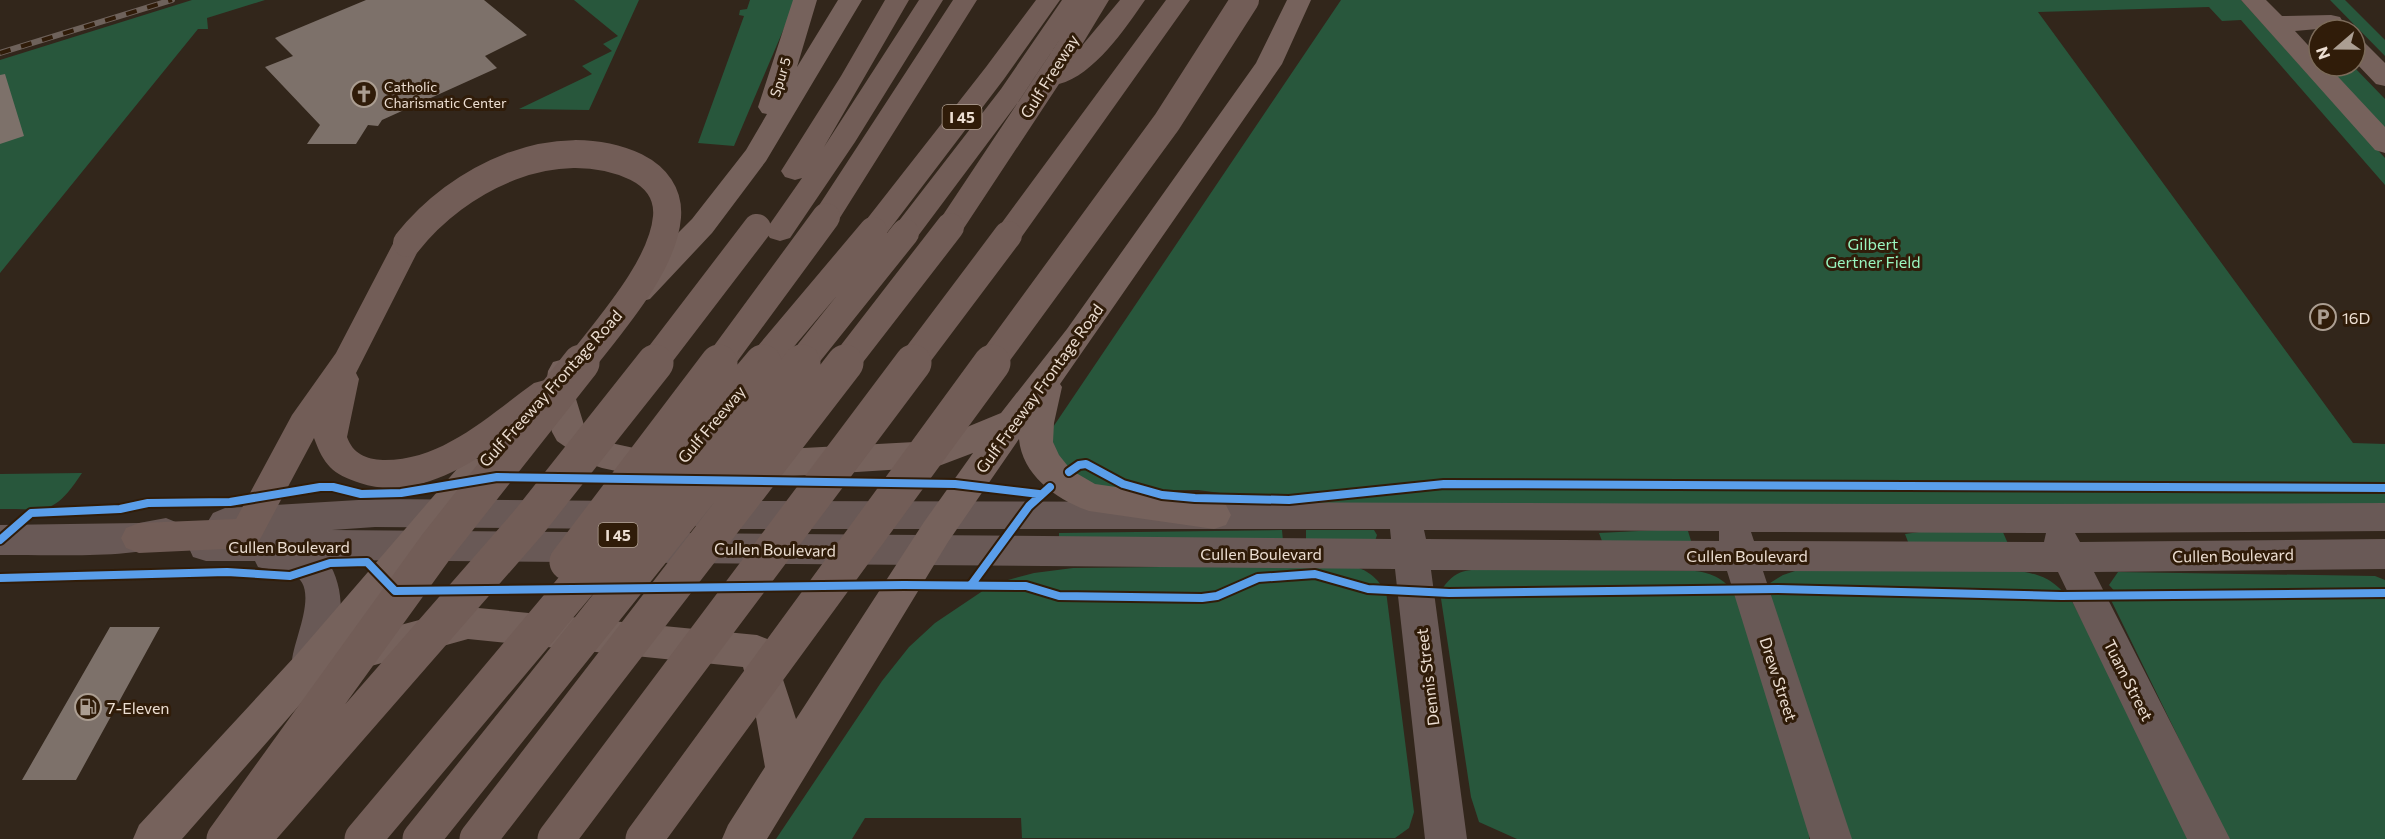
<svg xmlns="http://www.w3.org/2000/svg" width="2385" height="839" font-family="Commissioner,sans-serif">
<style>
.green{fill:#28573c}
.building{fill:#7d716a}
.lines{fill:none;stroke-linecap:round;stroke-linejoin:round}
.minor{fill:#695956;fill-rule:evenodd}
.major{fill:#76625c;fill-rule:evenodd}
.highway{fill:#725d57;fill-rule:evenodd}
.rail-casing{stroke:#6e625b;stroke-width:6}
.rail{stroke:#301c09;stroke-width:4;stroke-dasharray:11;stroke-linecap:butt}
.highway-bridge-far1{stroke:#725d57;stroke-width:28}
.highway-bridge{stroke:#725d57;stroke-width:37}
.cycleway-casing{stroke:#301c09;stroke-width:12}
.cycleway{stroke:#5a9eea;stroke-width:8}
.labels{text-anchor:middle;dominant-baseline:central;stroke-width:6;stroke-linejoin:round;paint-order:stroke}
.far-street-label{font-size:14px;fill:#ecded2;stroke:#301c09}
.far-poi-label{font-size:14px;fill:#ecded2;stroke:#301c09;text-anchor:start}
.shield{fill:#301c09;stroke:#b4a496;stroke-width:1.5}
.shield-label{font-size:15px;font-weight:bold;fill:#ecded2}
.street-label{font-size:16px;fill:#ecded2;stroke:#301c09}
.park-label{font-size:16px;fill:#99f6bf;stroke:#301c09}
.poi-label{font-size:16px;fill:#ecded2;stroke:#301c09;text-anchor:start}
</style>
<rect width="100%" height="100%" fill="#32261b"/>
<path class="green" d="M192 0H265L207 18 208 29H198L0 273V60Z
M574 0H639L589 110 519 109 592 74 582 66 612 51 603 44 618 36Z
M750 0H796L734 146 698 143 744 16 739 15 740 10 747 9Z
M1341 0H2241L2385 158V185L2241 20 2222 21 2209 7 2038 12 2353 443 2385 444V506H1255L1220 493 1198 490 1104 491 1074 486 1047 436Z
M2330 0H2345L2385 40V56Z
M2325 66H2353L2385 99V133Z
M82 473C53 516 49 509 0 509V474Z
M1282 530 1283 541 1059 542V533Z
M1306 530H1374L1377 535 1375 541 1306 540Z
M1658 530 1688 531 1692 544 1602 541 1599 533Z
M2002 530 2009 546 1910 547 1905 534 1926 531Z
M1346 565C1366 568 1374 575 1386 591L1414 812 1409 828 1395 838H1022L1021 818H865L852 839H776L882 681 909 647 935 623 993 584 1034 573 1073 568Z
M1494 569 1695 571C1718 574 1727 582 1740 600L1810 818 1809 839H1517L1479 822 1471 797 1440 592C1456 567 1468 570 1494 569Z
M1798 570H2014C2044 575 2053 579 2073 603L2194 839H1849L1772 608 1770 583 1783 575Z
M2118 572 2375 576 2385 580V839H2228L2111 600 2118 595 2109 585Z"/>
<path class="building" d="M366 0H484L527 35 485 56 497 68 382 120 378 126 368 125 356 144H307L320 125 265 67 293 56 275 38Z
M5 74 24 136 0 144V75Z
M110 627H160L76 780H22Z"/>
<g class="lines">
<path class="minor" d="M375 499 626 501 638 505 643 515 638 525 626 529 375 527 332 530 1391 539 1390 529H705L693 525 688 515 693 505 705 501C1265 501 1825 506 2385 503V531L2075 533 2080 542 2385 539V569L2094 572 2230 839H2187L2058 572 1763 571 1852 839H1810L1727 571 1431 570 1467 839H1425L1395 569 327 560C350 594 341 641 324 677L311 682 298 677C296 673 292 668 292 664 291 642 324 585 290 573 282 569 269 570 258 567L255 561H206L193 557 188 546 193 535 211 531 207 523 213 513 225 508ZM1424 530 1719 531V541L1426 539ZM1751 532 2046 533 2044 542 1754 541Z
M166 518 178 523 184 533 178 543C129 560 53 554 0 555V525L139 523Z"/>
<path class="major" d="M793 0H817L797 67 838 0H862L766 161 712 233 650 299 639 302 628 299 624 291 628 283 692 219 746 150 767 114 762 113 758 107Z
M1287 0H1311L1282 64 1060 384 1062 387 1054 423 1053 442 1059 455 1071 470 1095 484 1214 501 1226 505 1231 515 1226 525 1214 529 1089 511C1057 500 1022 475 1019 439L948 542 767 839H722L728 825 765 767 755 712 743 667 468 639 346 673 332 668 182 839H133L139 825 298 653 463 462 475 458 487 462 492 472 487 482 359 636 468 607 757 635 770 640 796 719 924 522 973 453 936 467 746 479 734 475 729 465 734 455 746 451 933 441 1001 413 1067 329 1256 63Z
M2241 0H2266L2282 16 2331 15 2340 17 2343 22 2340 27 2295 31 2319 57V66H2328L2385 127V153L2375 150Z
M2355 39 2364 42 2385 63V86L2376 84 2355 62Z
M564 359 575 362 580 371 576 399 584 425 611 443 680 458 685 468 680 478 668 482 602 468 590 464 557 441 552 432 544 399 548 371 553 362Z"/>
<path class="highway" d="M885 0H909L824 147 919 0H943L855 142 790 238 780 241 770 238 765 231 802 178 795 180 785 177 781 171 841 76Z
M953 0H977L836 224 826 227 816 224 812 217 816 210Z
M1036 0H1060L1004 79 883 238 873 241 863 238 858 231 863 224 986 67Z
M1062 0H1109L1080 48 1120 0H1145C1125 29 1094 75 1059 84L960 234 950 237 940 234 935 227 1064 33 1019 101 915 240 905 243 895 240 890 233 895 226 1001 89Z
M1166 0H1190L1018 242 1008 245 998 242 993 235 998 228Z
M407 233 417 236 422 243 356 373 359 379 347 437C353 454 366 459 383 460 442 461 488 416 534 383L545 380 556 383 561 392 556 401C505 439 430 507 360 483 332 474 324 465 314 438L258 543 246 548 139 553 126 548 121 538 126 528 139 523 236 519 292 415 336 353 397 236Z"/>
<defs>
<path id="rail" d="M0 53 172 0"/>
</defs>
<use href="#rail" class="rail-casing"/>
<use href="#rail" class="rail"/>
<path class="highway-bridge-far1" d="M407 243C458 178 555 130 636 167 656 177 669 194 667 217 663 266 610 325 580 364
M653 364 757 228
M718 364 826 217
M761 364 873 231
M800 364 905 233
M844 364 950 227
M911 364 1008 235
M990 364 1167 122 1245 0"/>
<path class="highway-bridge" d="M568 562 719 363
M225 839 436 547 581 363
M252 839 529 522 655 363
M363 839 763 363
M421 839 802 363
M478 839 845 363
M556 839 913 363
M644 839 992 363"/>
<defs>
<path id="cycleway" d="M1069 472 1079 465 1086 464 1123 484 1162 495 1195 498 1289 500 1444 484 2385 488
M0 540 31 513 120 509 148 503 230 502 320 487H333L361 494 401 493 497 477 955 484 1039 494
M0 578 227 572 290 576 330 563 367 562 395 591 904 585 1026 586 1059 596 1202 598 1217 596 1258 578 1315 574 1368 589 1449 593 1778 589 2061 596 2385 593
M971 585 1029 506 1050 487"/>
</defs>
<use href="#cycleway" class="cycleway-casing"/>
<use href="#cycleway" class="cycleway"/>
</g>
<defs>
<symbol id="church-ring" viewBox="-11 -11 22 22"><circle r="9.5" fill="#301c09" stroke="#ab9e92" stroke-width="1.5"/><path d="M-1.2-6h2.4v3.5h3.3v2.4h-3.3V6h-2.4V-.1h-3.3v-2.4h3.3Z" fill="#ab9e92"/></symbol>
<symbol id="parking-ring" viewBox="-11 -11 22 22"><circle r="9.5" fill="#301c09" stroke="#ab9e92" stroke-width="1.5"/><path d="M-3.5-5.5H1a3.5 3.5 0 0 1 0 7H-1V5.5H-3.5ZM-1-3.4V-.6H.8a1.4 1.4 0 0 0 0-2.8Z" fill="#ab9e92"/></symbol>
<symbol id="fuel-ring" viewBox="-11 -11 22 22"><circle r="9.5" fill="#301c09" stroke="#ab9e92" stroke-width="1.5"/><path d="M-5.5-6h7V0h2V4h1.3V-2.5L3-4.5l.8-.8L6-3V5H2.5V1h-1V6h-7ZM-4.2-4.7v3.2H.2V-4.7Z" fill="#ab9e92"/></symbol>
</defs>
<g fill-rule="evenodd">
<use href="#church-ring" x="349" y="79" width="30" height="30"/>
<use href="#parking-ring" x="2308" y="302" width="30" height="30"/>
<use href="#fuel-ring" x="73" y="692" width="30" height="30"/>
</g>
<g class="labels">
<g class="far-street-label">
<text transform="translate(780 77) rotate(-73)">Spur 5</text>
</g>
<g class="far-poi-label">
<text x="384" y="86">Catholic<tspan x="384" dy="16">Charismatic Center</tspan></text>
</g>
<g class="shield">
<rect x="942.5" y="105" width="39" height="24" rx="4.5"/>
<rect x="598.5" y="523" width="39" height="24" rx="4.5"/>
</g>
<g class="shield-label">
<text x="962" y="117">I 45</text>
<text x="618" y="535">I 45</text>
</g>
<g class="street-label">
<text transform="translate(1049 76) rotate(-58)">Gulf Freeway</text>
<text transform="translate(550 388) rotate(-48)">Gulf Freeway Frontage Road</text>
<text transform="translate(1039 388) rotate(-54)">Gulf Freeway Frontage Road</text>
<text transform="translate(711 424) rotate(-50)">Gulf Freeway</text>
<text x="289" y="546">Cullen Boulevard</text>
<text transform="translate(775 549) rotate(1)">Cullen Boulevard</text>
<text x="1261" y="553">Cullen Boulevard</text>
<text x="1747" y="555">Cullen Boulevard</text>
<text transform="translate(2233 555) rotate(-1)">Cullen Boulevard</text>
<text transform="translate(1427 677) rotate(-97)">Dennis Street</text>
<text transform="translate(1779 679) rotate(72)">Drew Street</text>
<text transform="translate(2129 680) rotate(63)">Tuam Street</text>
</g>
<g class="park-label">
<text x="1873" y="243">Gilbert<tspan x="1873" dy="18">Gertner Field</tspan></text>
</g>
<g class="poi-label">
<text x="2342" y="317">16D</text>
<text x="107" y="707">7-Eleven</text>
</g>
</g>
<g transform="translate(2337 48) rotate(250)"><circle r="28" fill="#301c09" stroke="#7b6a59" stroke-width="1.5"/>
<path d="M0-4.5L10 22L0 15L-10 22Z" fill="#ab9e92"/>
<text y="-9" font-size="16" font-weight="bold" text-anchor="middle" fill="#ecded2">N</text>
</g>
</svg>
